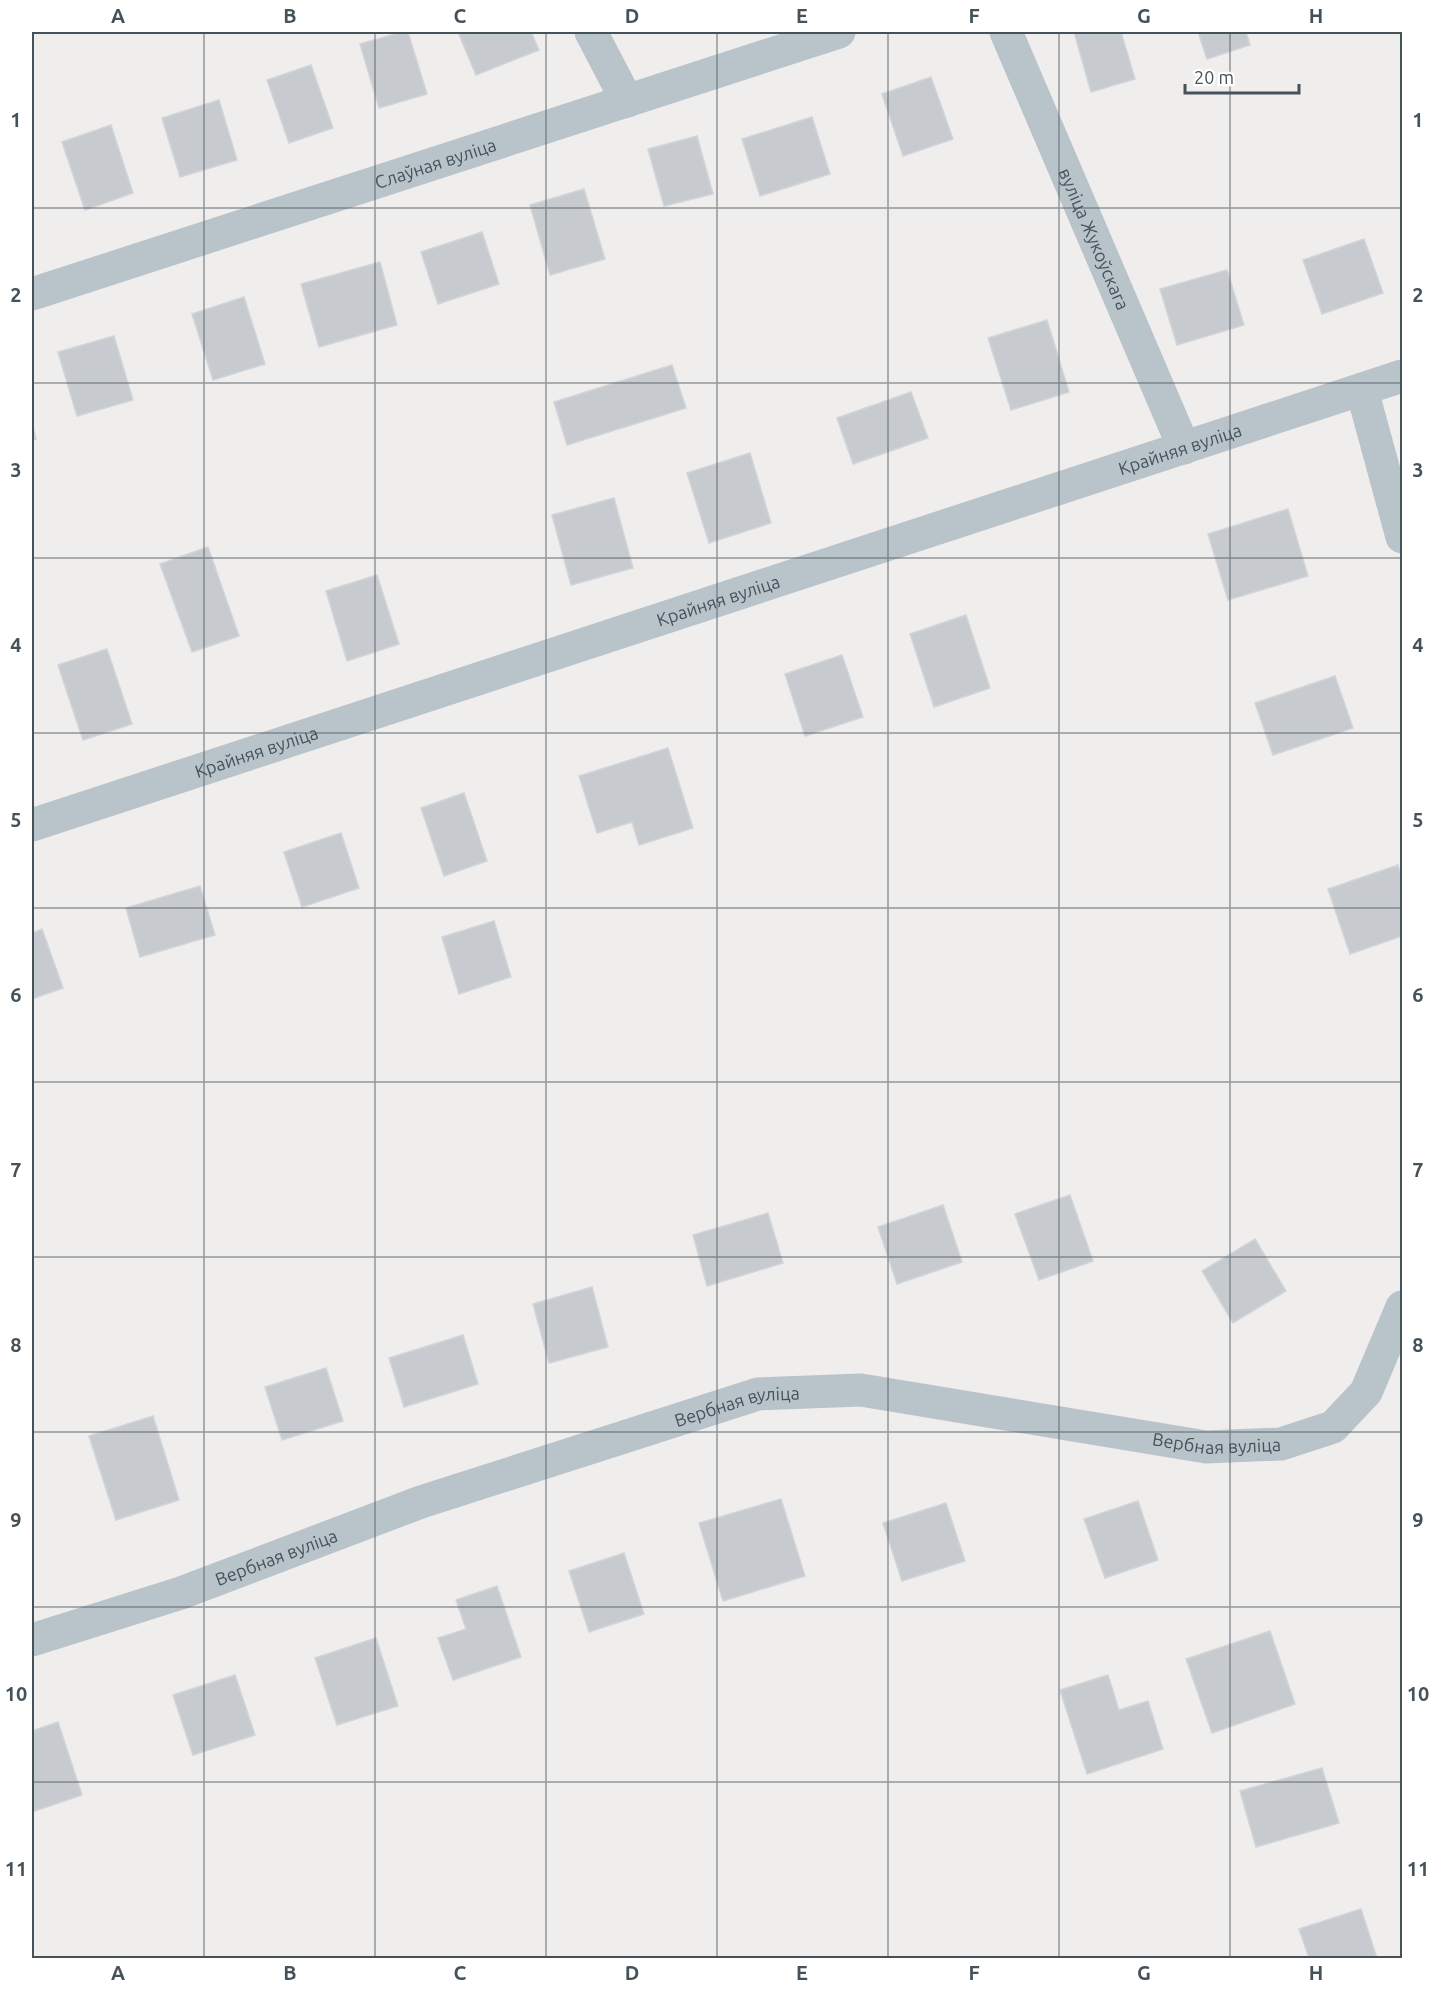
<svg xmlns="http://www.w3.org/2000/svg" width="1434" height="1990" font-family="Ubuntu,sans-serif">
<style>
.building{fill:#c7cbd0;stroke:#d1d4d9;stroke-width:1.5}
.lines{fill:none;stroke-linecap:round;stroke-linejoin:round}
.minor{stroke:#b9c3ca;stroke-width:33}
.grid{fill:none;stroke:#46525a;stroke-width:1.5;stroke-opacity:0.55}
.labels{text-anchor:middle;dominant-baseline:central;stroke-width:4.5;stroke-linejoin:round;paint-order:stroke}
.street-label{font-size:18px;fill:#46525a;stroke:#fff}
.neatline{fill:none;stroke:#46525a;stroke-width:2}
.grid-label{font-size:20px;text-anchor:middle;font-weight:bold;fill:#46525a}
</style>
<rect width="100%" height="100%" fill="#f0eded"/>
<path class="building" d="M402 32H408L427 94 379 108 360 44Z
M458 32H531L539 50 476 75Z
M1074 32H1121L1135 79 1091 92Z
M1198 32H1246L1250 45 1207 59Z
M311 65 333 128 289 143 267 80Z
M931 77 953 139 903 156 882 94Z
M219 100 237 160 180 177 162 118Z
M812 117 830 174 760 196 742 139Z
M111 125 133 193 85 210 62 142Z
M697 136 713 194 664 206 648 149Z
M584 189 605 259 550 275 530 205Z
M482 232 499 284 438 304 421 252Z
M1364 239 1383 293 1322 314 1303 260Z
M380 262 397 325 319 347 301 284Z
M1227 270 1244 325 1177 345 1160 289Z
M244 297 265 364 213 380 192 314Z
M1047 320 1069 392 1011 410 988 338Z
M114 336 133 400 77 416 58 352Z
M672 365 686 408 567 445 554 402Z
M911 392 928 438 853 464 837 418Z
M32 424 36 439 32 440Z
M750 453 771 523 709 543 687 473Z
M614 498 633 568 571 585 552 515Z
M1288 509 1308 576 1228 600 1208 534Z
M208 547 239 636 192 652 160 564Z
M377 575 399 644 347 661 326 591Z
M966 615 990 688 934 707 910 634Z
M107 649 132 724 83 740 58 665Z
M842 655 863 717 805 736 785 674Z
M1335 676 1353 728 1273 755 1255 703Z
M668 748 693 828 639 845 632 822 597 833 579 776Z
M464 793 487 861 444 876 421 808Z
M341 833 359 888 302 907 284 852Z
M1398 865 1402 878V936L1350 954 1328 889Z
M200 886 215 935 140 957 126 908Z
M494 921 511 977 459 994 442 937Z
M42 929 63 988 32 999V933Z
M1070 1195 1093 1261 1039 1280 1015 1214Z
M943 1205 962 1262 897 1284 878 1227Z
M768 1213 783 1263 707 1286 693 1235Z
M1255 1239 1286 1291 1233 1323 1202 1271Z
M592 1287 608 1347 549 1363 533 1304Z
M463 1335 478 1384 404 1407 389 1358Z
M326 1368 343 1421 282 1440 265 1387Z
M153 1416 179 1500 116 1520 89 1436Z
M781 1499 805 1576 723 1601 699 1523Z
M1138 1501 1158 1560 1105 1578 1084 1519Z
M946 1503 965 1561 902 1581 883 1523Z
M624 1553 644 1614 589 1632 569 1571Z
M497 1586 521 1657 453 1680 438 1638 466 1629 456 1600Z
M1270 1631 1295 1704 1212 1733 1186 1659Z
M376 1638 398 1706 337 1725 315 1658Z
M235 1675 255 1735 193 1755 173 1695Z
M1108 1675 1119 1710 1148 1701 1163 1749 1087 1774 1060 1690Z
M58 1722 82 1795 32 1812V1731Z
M1322 1768 1339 1823 1256 1847 1240 1791Z
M1361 1909 1377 1958H1309L1299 1929Z"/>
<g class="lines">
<g class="minor">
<path d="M591 32 627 101"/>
<path id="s1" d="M1006 32 1184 448"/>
<path id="s2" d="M32 294 839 32"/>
<path d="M1362 390 1402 537"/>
<path id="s3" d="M32 825 1402 376"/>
<path id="s4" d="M32 1640 181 1593 421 1502 758 1394 861 1390 1206 1447 1281 1444 1333 1427 1366 1392 1402 1307"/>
</g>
</g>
<path class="grid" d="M204 32V1958M375 32V1958M546 32V1958M717 32V1958M888 32V1958M1059 32V1958M1230 32V1958M32 208H1402M32 383H1402M32 558H1402M32 733H1402M32 908H1402M32 1082H1402M32 1257H1402M32 1432H1402M32 1607H1402M32 1782H1402"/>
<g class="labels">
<g class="street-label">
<text stroke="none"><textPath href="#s2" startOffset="424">Слаўная вуліца</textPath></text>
<text stroke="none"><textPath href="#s1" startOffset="225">вуліца Жукоўскага</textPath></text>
<text stroke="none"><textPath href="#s3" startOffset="1208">Крайняя вуліца</textPath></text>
<text stroke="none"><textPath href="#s3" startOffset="722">Крайняя вуліца</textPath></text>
<text stroke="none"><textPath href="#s3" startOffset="236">Крайняя вуліца</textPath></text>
<text stroke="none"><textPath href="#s4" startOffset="744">Вербная вуліца</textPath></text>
<text stroke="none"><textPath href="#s4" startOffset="1230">Вербная вуліца</textPath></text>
<text stroke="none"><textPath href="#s4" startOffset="258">Вербная вуліца</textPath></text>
</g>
</g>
<rect width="1434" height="1990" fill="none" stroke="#ffffff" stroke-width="66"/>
<path d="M1185 84v9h114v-9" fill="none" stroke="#46525a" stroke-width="3"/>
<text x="1194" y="84" font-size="18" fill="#46525a" stroke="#ffffff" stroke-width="4.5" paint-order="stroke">20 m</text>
<rect x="33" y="33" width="1368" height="1924" class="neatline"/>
<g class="grid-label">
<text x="118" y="23">A</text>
<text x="290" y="23">B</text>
<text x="460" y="23">C</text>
<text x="632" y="23">D</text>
<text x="802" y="23">E</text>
<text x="974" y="23">F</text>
<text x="1144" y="23">G</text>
<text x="1316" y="23">H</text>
<text x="16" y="127">1</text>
<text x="1418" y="127">1</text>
<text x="16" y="302">2</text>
<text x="1418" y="302">2</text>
<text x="16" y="477">3</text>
<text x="1418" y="477">3</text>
<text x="16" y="652">4</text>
<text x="1418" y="652">4</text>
<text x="16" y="827">5</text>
<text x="1418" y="827">5</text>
<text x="16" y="1002">6</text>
<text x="1418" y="1002">6</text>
<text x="16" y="1177">7</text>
<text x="1418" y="1177">7</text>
<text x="16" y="1352">8</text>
<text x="1418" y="1352">8</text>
<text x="16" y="1527">9</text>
<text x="1418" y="1527">9</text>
<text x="16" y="1701">10</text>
<text x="1418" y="1701">10</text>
<text x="16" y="1876">11</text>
<text x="1418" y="1876">11</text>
<text x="118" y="1980">A</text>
<text x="290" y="1980">B</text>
<text x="460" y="1980">C</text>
<text x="632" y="1980">D</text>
<text x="802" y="1980">E</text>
<text x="974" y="1980">F</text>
<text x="1144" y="1980">G</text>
<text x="1316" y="1980">H</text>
</g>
</svg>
